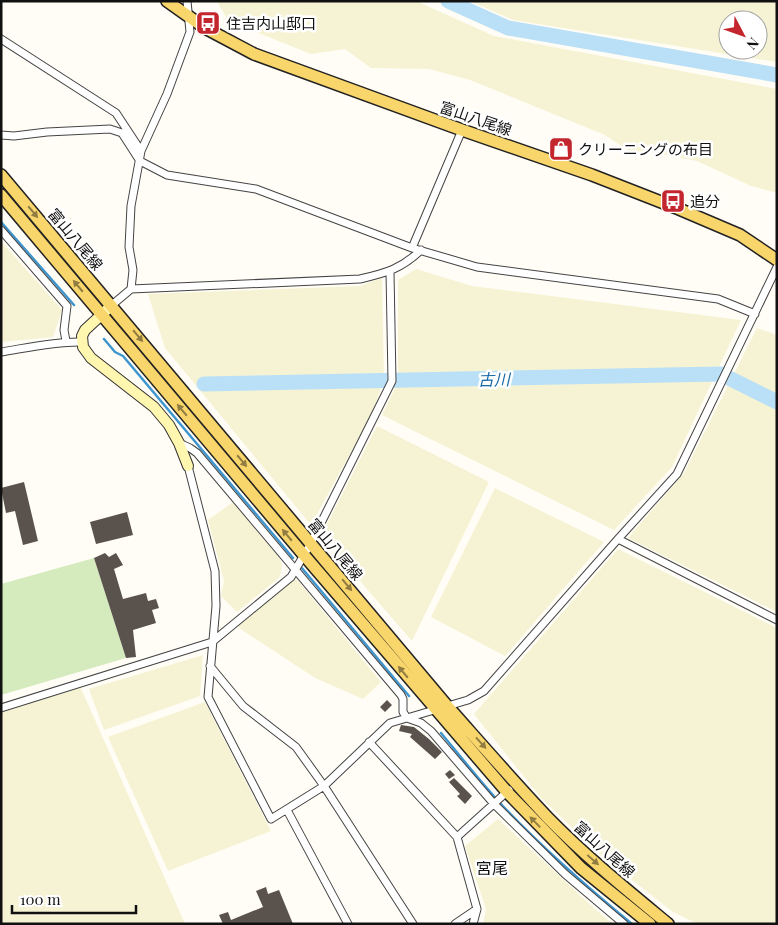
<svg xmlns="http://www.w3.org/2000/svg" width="778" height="925" font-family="'Playfair Display','Noto Sans JP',serif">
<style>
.farmland{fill:#f6f3d4;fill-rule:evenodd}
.green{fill:#d5ebbd}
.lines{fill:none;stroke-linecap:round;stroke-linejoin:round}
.stream{stroke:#3f96cf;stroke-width:2.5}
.river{stroke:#b9e0f7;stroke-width:15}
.building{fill:#5a524d}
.street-casing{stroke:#444;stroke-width:9}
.secondary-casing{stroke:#333;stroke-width:12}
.primary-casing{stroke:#222;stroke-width:14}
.street{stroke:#fff;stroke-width:7}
.secondary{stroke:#fff6b0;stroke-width:10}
.primary{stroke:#f9d66b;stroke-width:11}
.oneway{fill:#917d42}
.labels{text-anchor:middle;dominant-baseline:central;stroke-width:5;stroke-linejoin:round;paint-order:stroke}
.poi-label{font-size:15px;fill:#111;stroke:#fff;text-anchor:start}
.street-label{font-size:15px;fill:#111;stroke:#fff}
.water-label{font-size:16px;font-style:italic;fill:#1768a6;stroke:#fff}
.neighbourhood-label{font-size:16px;fill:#111;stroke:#fff}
</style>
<rect width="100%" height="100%" fill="#fffdf5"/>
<path class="farmland" d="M217 1H416L494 36 777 89V193L751 186 697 161 652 152 637 156 605 135 470 80 429 69 371 68 345 49 311 54 228 21Z
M470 1H777V62L513 20ZM728 20H758V50H728Z
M1 241 62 310 53 337 1 342Z
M416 269 472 286 741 320 672 467 614 530 382 415 398 382V280Z
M382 278 384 380 372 414 311 525 165 348 148 294 360 286Z
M757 328 777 335V612L628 538 684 473Z
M377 426 489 482 412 641 321 536Z
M495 488 604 542 505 656 431 617Z
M233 502 279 557 282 564 281 573 279 578 237 612 221 596 224 581 208 520Z
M618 549 777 628V924H698L673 912 604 858 541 798 474 714Z
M294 578 299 582 381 682 363 699 315 678 239 628V625Z
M203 655 200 696 104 730 89 689Z
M80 686 185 924H1V711Z
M205 702 271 831 168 871 108 737Z
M498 819 595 909 613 924H483L486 909 465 846Z"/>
<path class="green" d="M94 558 126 658 1 695V584Z"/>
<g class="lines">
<path class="stream" d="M1 222 74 305
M104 339 115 352 123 356 293 558
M301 567 409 696
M441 733C460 756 479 780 500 803 541 847 586 886 632 924"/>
<path class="river" d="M448 1 508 28 777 75
M204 384 721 374 777 402"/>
</g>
<path class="building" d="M24 482 38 541 23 545 15 511 6 513 1 488Z
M127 512 133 535 96 544 90 522Z
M105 553 109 557 116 553 123 565 114 569 123 599 146 593 148 601 156 599 159 608 152 610 156 623 133 630 136 657 126 658 94 558Z
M387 700 392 705 385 712 380 707Z
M401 725 414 727 429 739 442 752 435 759 410 737 412 734 399 731Z
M450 770 455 775 449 779 445 774Z
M454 778 472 796 465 804 457 796 460 794 449 782Z
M266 887 268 894 279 890 293 924H223L219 915 228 912 231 920 263 907 256 891Z"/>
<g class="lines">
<defs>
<path id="street" d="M1 39 116 113 141 151
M1 135 14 136 47 132 110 129 122 133 140 161 167 175 256 189 412 248 477 267 718 299 755 314
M1 230 67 306 64 330 66 341
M412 248 462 130
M131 289 360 279C386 273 401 269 421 250
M112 305 131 289 133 270 129 247 131 206 141 151 167 94 190 32 187 1
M1 352C26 348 57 341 82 342
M179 443 190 448 197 453 401 695 403 699V712L407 718 421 723 431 731 494 804 565 874 624 924
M188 466 215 571 216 606 208 697 271 819 324 786 390 723 468 700 484 691 618 539 677 474 777 267
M618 539 777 620
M210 666 243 706 296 747 324 786 413 924
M1 708 212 642 291 577 311 543 392 381 390 272
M369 742 457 837
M287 810 348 924
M455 924 477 909
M473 924 477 909 457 837 509 790"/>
<path id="secondary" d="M112 305 85 330 82 336 83 347 91 358 154 407 169 425 179 443 188 466"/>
<path id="primary" d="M167 1 205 28 254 54 462 130 592 175 679 209 740 235 777 260
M1 175 448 707C481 744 514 782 548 818 585 856 627 890 668 924
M1 195 303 554 507 792 581 868 650 924"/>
</defs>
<use href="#street" class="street-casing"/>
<use href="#secondary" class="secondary-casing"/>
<use href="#primary" class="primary-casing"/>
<use href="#street" class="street"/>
<use href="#secondary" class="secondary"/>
<use href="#primary" class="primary"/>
</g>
<defs><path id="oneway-solid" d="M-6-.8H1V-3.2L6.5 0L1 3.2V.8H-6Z" transform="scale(1.25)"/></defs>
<g class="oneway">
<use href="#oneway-solid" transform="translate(33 212) rotate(50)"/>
<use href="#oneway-solid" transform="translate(78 286) rotate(-130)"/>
<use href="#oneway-solid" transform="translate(138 336) rotate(50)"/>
<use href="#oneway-solid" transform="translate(182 410) rotate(-130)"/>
<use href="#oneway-solid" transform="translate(242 461) rotate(50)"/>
<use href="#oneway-solid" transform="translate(287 535) rotate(-130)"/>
<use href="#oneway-solid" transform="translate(347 585) rotate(50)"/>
<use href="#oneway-solid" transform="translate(403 672) rotate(-130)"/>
<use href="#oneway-solid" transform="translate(481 743) rotate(48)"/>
<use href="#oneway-solid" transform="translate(535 822) rotate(-134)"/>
<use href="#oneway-solid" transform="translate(593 860) rotate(41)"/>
</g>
<defs>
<symbol id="bus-square" viewBox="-11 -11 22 22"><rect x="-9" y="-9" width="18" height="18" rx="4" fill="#c4262e" stroke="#fff"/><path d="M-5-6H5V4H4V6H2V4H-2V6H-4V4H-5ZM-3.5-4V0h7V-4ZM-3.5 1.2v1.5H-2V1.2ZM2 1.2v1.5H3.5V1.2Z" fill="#fff"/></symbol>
<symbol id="shop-square" viewBox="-11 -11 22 22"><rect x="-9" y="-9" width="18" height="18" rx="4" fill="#c4262e" stroke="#fff"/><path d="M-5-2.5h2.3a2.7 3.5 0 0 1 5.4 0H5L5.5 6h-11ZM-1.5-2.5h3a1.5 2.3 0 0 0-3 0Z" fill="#fff"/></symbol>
</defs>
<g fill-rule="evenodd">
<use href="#bus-square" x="194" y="9" width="28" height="28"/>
<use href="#shop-square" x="547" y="135" width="28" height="28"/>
<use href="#bus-square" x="659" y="187" width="28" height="28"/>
</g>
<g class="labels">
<g class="poi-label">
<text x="226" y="23">住吉内山邸口</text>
<text x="578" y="149">クリーニングの布目</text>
<text x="690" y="201">追分</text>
</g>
<g class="street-label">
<text transform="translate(476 118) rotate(19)">富山八尾線</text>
<text transform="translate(76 239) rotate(50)">富山八尾線</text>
<text transform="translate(336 549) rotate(50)">富山八尾線</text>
<text transform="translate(605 849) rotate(42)">富山八尾線</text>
</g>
<g class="water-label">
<text transform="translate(494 379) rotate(-1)">古川</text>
</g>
<g class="neighbourhood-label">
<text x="492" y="867">宮尾</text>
</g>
</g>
<rect width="778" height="925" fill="none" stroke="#111111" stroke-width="5"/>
<g transform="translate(743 35) rotate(131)"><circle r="24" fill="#ffffff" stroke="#a0a0a0"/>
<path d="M0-4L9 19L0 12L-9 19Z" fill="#c4262e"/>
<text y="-8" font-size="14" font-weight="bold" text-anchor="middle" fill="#111111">N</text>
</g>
<path d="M12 905v8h124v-8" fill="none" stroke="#111111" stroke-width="2.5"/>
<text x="20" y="905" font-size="15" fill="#111111" stroke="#ffffff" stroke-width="4" paint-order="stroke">100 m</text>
</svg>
